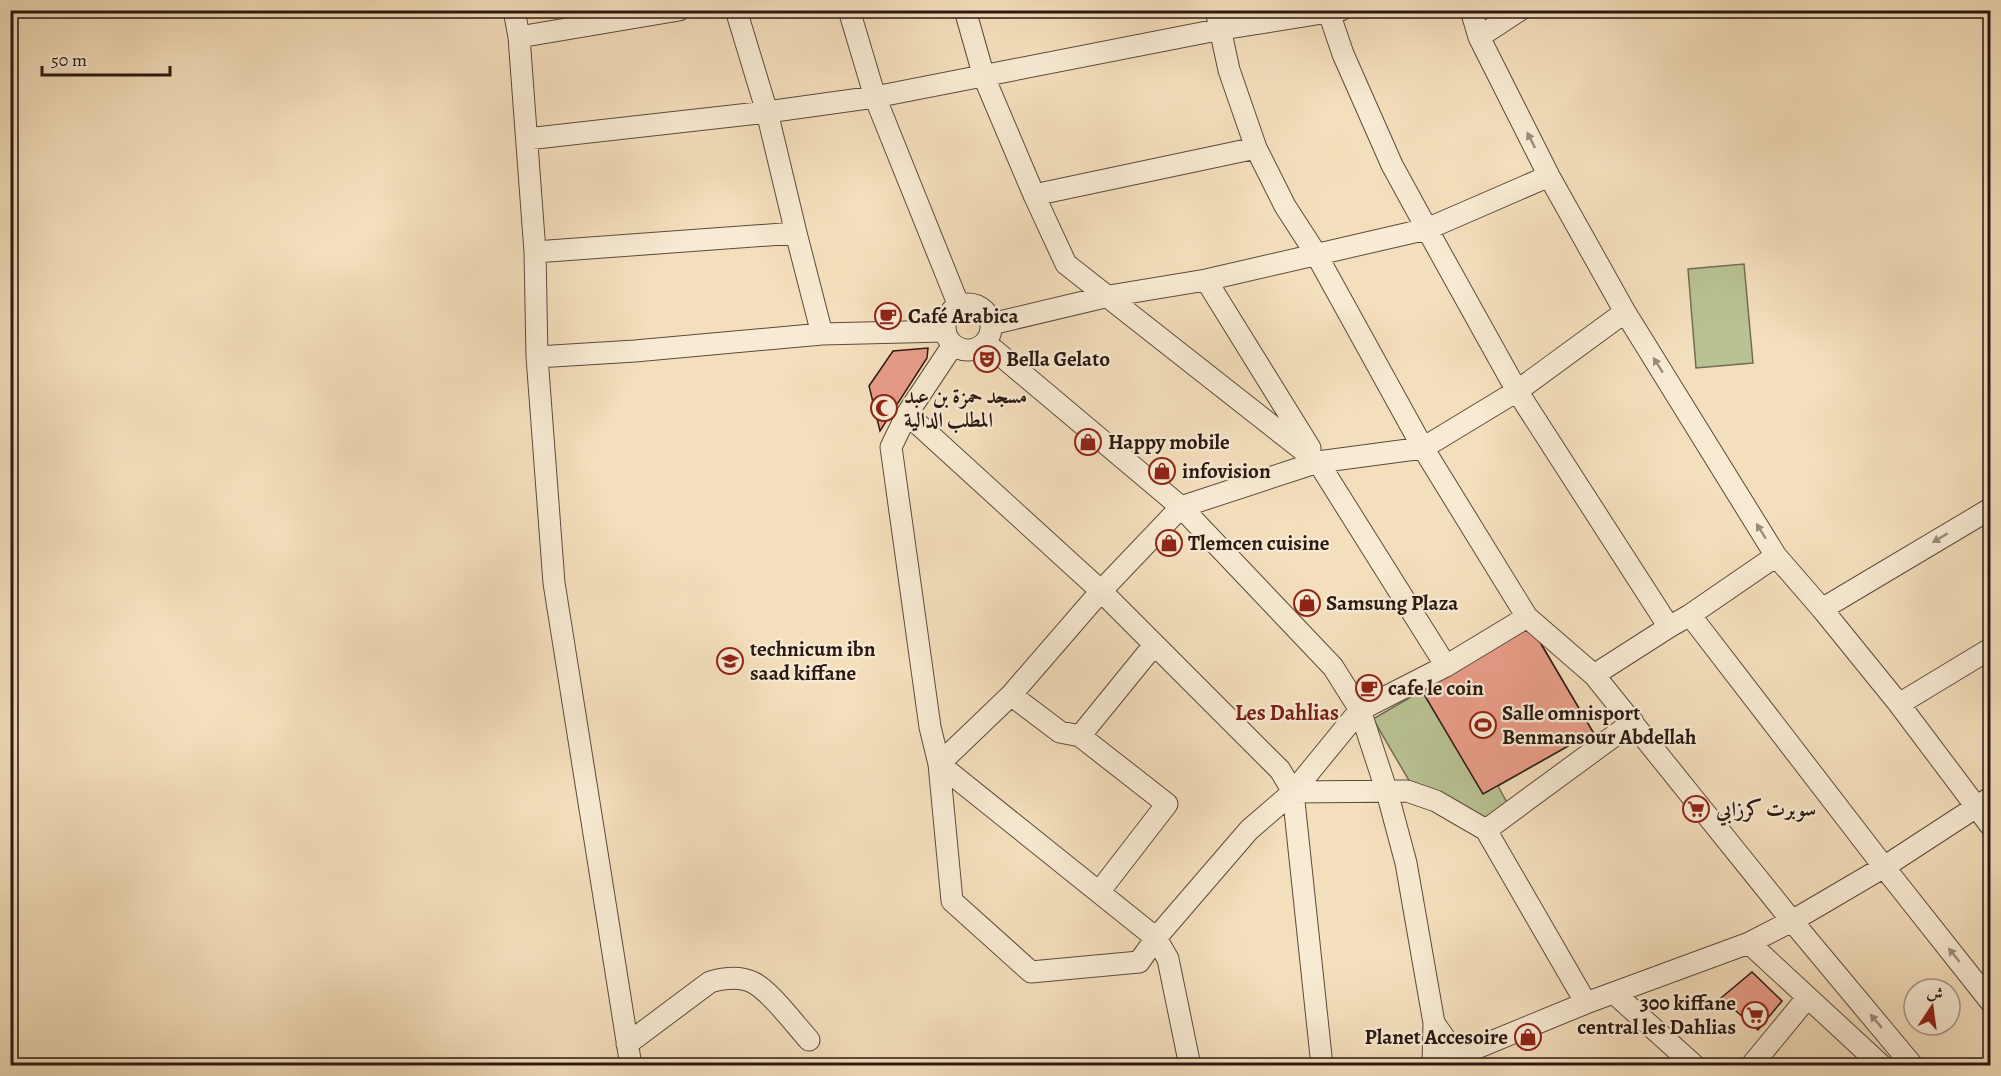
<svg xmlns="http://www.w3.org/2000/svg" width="2001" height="1076" font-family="Alegreya,Amiri,serif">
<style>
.green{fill:#b9c293;stroke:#726d52;stroke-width:1.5}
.building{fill:#ea9d89;stroke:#2a1812;stroke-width:1.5}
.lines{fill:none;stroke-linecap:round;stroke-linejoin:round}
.minor-casing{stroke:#5c4a3c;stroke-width:23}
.minor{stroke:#f8ead3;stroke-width:21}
.oneway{fill:#9b8c7c}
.labels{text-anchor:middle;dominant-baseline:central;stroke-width:4.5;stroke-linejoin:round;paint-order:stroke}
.poi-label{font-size:21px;font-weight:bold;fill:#2a1812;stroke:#f8ead3;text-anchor:start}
.neighbourhood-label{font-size:22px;font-weight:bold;fill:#7a1f14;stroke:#f8ead3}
</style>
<rect width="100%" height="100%" fill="#f4dfbc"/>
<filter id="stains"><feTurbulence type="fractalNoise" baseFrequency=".00333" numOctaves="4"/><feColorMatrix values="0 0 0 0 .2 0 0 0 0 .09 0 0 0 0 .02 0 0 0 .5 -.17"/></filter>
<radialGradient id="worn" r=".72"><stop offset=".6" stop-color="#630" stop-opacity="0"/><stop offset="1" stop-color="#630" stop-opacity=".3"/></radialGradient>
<path class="green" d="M1744 264 1753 363 1696 368 1688 269Z
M1531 627 1593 732 1498 786 1510 808 1489 820 1414 789 1373 719Z"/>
<path class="building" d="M928 348 927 358 880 431 869 386 893 351Z
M1531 627 1593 732 1483 794 1422 691Z
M1752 972 1782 1001 1758 1030 1721 998Z"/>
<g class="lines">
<defs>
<path id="minor" d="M514 10 519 37 535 252 537 357 554 583 631 1066
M736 10 767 112 796 233 822 334
M849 10 875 97 959 306
M965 10 984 77 1034 195 1066 264 1318 462 1446 666
M1216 10 1229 70 1256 148 1285 206 1316 254 1423 448 1527 617 1594 675 1792 921 1913 1066
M1328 10 1343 54 1392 165 1427 229 1517 391 1669 627
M1471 10 1479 37 1549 176 1625 312 1776 556 1822 609 1990 509
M519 37 679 10
M1479 37 1520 10
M527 139 767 112 875 97 1222 29 1341 10
M1034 195 1256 148
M535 252 796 233
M1206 280 1310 448
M945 327a23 23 0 1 1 46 0a23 23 0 1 1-46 0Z
M991 324 1109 296 1206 280 1427 229 1549 176
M986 343 1181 507 1333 667 1360 710 1387 792 1406 863 1434 1023 1457 1056 1470 1066
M953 345 907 414 891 447 930 727 939 764 1156 938 1168 959 1190 1066
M537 357 635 351 822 334 945 331
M907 414 1101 591 1280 770 1293 792
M1822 609 1899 704 1990 825
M1690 615 1884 867 1990 1001
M1527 617 1446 666 1360 710 1293 792 1249 830 1156 938 1139 962 1031 972 952 901 939 764 1011 695 1101 591 1181 507 1318 462 1423 448 1517 391 1625 312
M1594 675 1669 627 1690 615 1776 556
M1011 695 1060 732 1080 736 1167 804 1099 892
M1899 704 1990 649
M1080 736 1154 645
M1486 830 1633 722
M1749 943 1882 1066
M1615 994 1695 1066
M627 1044 710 982C724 978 739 976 752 982 769 989 796 1026 809 1040
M1322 1066 1293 792 1407 791 1436 801 1486 830 1586 1003
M1433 1066 1434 1023
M1446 1066 1457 1056 1586 1003 1749 943 1792 921 1884 867 1990 798
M1751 1066 1807 998"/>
</defs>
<use href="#minor" class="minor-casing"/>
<use href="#minor" class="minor"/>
</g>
<defs><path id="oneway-solid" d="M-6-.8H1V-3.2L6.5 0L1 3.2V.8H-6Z" transform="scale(1.5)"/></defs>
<g class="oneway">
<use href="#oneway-solid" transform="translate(1531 140) rotate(-117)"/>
<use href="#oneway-solid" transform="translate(1658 365) rotate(-122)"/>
<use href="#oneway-solid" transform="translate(1761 531) rotate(-122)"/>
<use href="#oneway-solid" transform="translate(1940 538) rotate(149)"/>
<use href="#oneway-solid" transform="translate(1954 955) rotate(-129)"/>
<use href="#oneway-solid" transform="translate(1876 1021) rotate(-130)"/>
</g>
<defs>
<symbol id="cafe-ring" viewBox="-11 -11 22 22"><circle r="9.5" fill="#f8ead3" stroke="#8f2418" stroke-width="1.5"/><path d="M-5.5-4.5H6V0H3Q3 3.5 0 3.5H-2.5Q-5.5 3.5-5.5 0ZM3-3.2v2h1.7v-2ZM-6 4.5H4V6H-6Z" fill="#8f2418"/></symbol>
<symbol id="theatre-ring" viewBox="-11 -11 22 22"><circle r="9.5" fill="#f8ead3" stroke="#8f2418" stroke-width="1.5"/><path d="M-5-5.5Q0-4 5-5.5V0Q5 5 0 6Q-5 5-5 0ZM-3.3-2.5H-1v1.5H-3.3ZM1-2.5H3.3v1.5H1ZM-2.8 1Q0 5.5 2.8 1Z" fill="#8f2418"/></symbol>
<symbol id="mosque-ring" viewBox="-11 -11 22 22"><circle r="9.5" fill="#f8ead3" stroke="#8f2418" stroke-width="1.5"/><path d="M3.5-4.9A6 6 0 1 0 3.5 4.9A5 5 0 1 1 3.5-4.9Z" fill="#8f2418"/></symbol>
<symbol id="shop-ring" viewBox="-11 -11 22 22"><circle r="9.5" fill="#f8ead3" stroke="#8f2418" stroke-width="1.5"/><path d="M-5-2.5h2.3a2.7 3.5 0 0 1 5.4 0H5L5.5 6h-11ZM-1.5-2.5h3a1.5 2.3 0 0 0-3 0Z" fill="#8f2418"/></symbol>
<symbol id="school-ring" viewBox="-11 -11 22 22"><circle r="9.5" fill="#f8ead3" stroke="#8f2418" stroke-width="1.5"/><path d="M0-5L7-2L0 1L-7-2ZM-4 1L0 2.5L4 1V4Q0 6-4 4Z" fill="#8f2418"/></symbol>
<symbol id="stadium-ring" viewBox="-11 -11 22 22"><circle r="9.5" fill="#f8ead3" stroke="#8f2418" stroke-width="1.5"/><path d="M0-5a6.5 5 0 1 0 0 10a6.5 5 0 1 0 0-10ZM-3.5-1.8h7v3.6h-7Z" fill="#8f2418"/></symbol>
<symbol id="supermarket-ring" viewBox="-11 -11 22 22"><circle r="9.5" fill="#f8ead3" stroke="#8f2418" stroke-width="1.5"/><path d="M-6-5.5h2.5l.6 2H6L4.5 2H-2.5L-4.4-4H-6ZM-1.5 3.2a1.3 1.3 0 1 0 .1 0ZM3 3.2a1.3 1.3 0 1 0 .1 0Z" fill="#8f2418"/></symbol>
</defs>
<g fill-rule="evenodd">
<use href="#cafe-ring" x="873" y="301" width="30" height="30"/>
<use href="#theatre-ring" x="972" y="344" width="30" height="30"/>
<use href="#mosque-ring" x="869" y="393" width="30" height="30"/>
<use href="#shop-ring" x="1073" y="427" width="30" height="30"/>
<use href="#shop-ring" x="1147" y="456" width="30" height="30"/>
<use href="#shop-ring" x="1154" y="528" width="30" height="30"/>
<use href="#shop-ring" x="1292" y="588" width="30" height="30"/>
<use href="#school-ring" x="715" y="646" width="30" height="30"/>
<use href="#cafe-ring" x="1354" y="673" width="30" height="30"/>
<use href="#stadium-ring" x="1468" y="710" width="30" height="30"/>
<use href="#supermarket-ring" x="1681" y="794" width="30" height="30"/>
<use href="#supermarket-ring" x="1740" y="1000" width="30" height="30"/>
<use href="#shop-ring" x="1513" y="1022" width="30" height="30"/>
</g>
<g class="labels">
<g class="poi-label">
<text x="908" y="316">Café Arabica</text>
<text x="1006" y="359">Bella Gelato</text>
<text x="904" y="396">مسجد حمزة بن عبد<tspan x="904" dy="24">المطلب الدالية</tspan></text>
<text x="1108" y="442">Happy mobile</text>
<text x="1182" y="471">infovision</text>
<text x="1188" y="543">Tlemcen cuisine</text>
<text x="1326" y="603">Samsung Plaza</text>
<text x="750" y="649">technicum ibn<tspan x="750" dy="24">saad kiffane</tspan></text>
<text x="1388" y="688">cafe le coin</text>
<text x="1502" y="713">Salle omnisport<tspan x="1502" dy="24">Benmansour Abdellah</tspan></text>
<text x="1716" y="809">سوبرت كرزابي</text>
<text x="1736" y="1003" text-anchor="end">300 kiffane<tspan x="1736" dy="24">central les Dahlias</tspan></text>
<text x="1508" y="1037" text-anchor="end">Planet Accesoire</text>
</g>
<g class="neighbourhood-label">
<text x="1287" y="713">Les Dahlias</text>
</g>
</g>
<rect width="2001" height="1076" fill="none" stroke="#f4dfbc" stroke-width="36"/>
<rect x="12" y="12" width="1977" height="1052" fill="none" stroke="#2a1812" stroke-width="3"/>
<rect x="18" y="18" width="1965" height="1040" fill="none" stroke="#2a1812" stroke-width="1.5"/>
<g transform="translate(1932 1007) rotate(13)"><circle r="28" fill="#f8ead3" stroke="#a69686" stroke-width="1.5"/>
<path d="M0-4.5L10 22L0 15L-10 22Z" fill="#8f2418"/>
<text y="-9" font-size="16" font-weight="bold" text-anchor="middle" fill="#2a1812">ش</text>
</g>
<path d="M42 66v9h128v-9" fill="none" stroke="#2a1812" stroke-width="3"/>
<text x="51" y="66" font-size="18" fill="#2a1812" stroke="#f8ead3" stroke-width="4.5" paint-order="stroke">50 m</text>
<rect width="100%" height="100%" filter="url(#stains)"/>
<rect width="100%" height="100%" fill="url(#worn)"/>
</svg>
